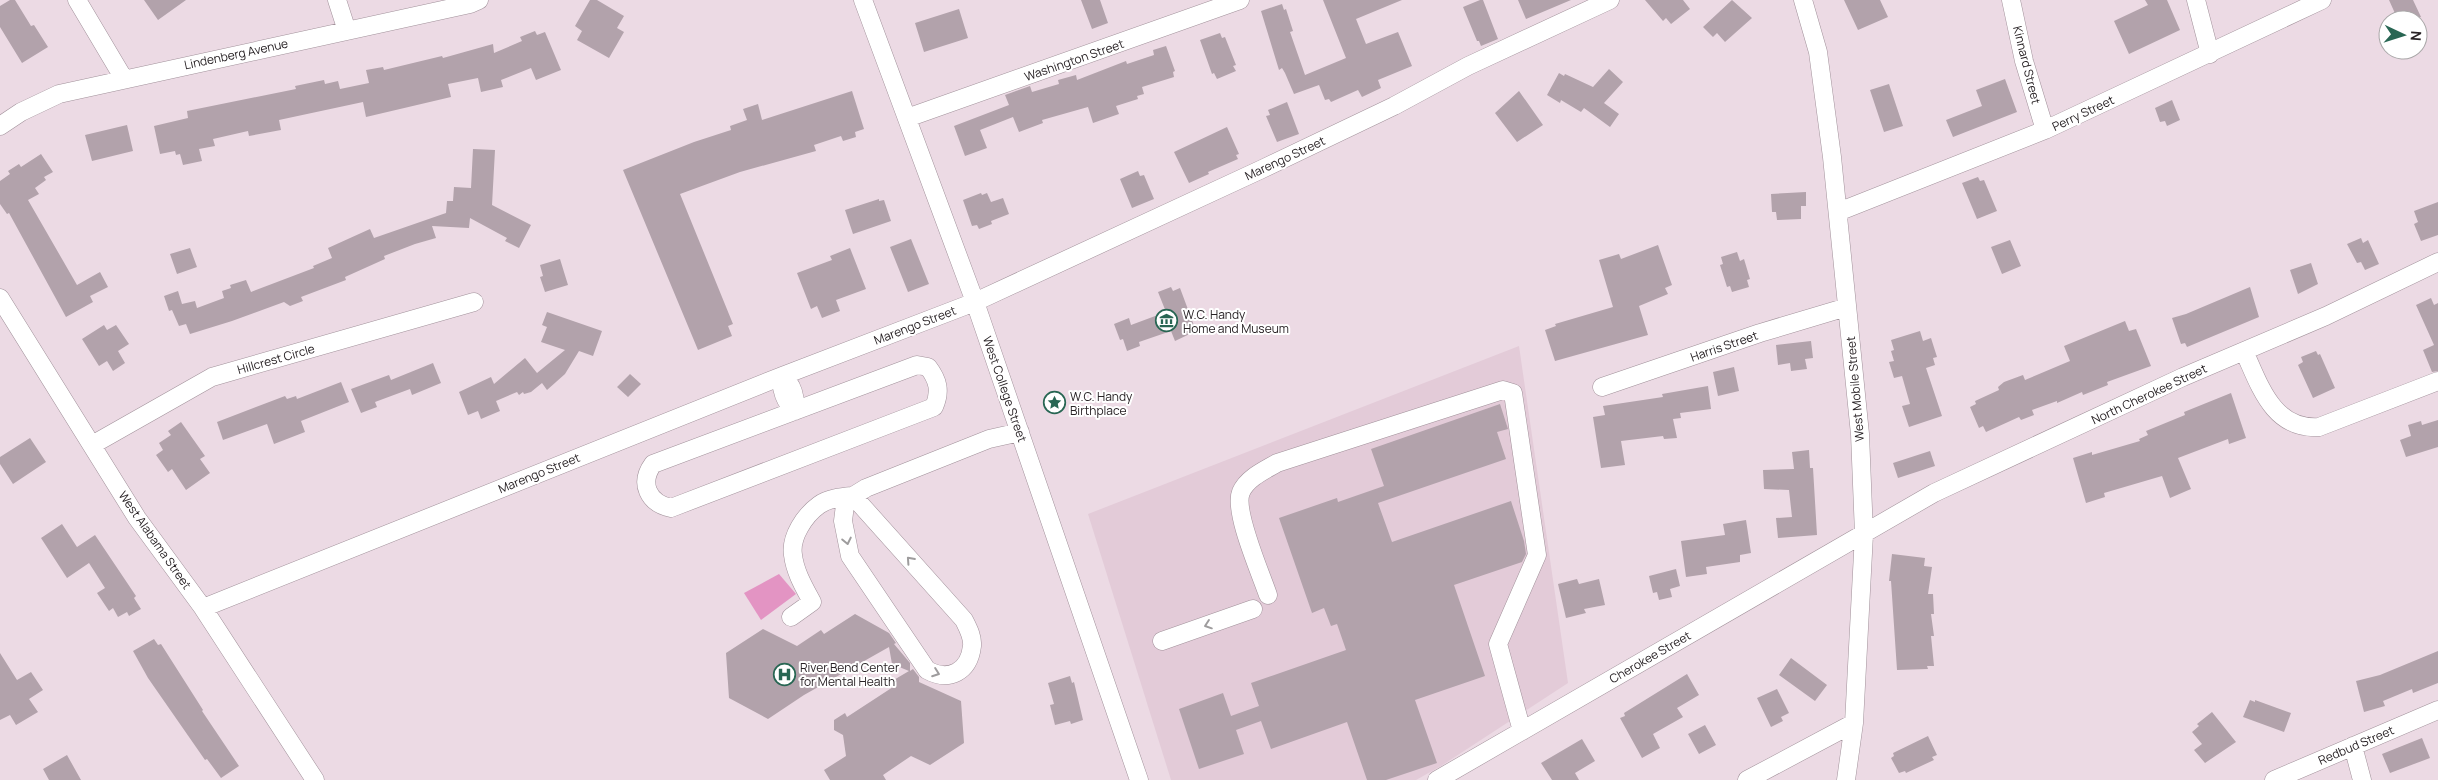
<svg xmlns="http://www.w3.org/2000/svg" width="2438" height="780" font-family="Manrope,sans-serif">
<style>
.built{fill:#e3cbd8}
.green{fill:#e394c3}
.building{fill:#b2a2ab}
.lines{fill:none;stroke-linecap:round;stroke-linejoin:round}
.minor-casing{stroke:#a1919a;stroke-width:19}
.minor{stroke:#fff;stroke-width:18}
.oneway{stroke:#9e9c9d}
.labels{text-anchor:middle;dominant-baseline:central;stroke-width:4;stroke-linejoin:round;paint-order:stroke}
.street-label{font-size:12px;fill:#282225;stroke:#fff}
.poi-label{font-size:12px;fill:#282225;stroke:#fff;text-anchor:start}
</style>
<rect width="100%" height="100%" fill="#ecdae4"/>
<path class="built" d="M1519 346 1568 683 1441 766 1416 780H1171L1088 514Z"/>
<path class="green" d="M779 574 796 594 761 620 744 593Z"/>
<path class="building" d="M10 0H15L31 26 34 25 48 47 22 63 0 27V6Z
M144 0H186L158 20Z
M590 0H597L624 16 617 28 624 32 609 58 577 40 582 31 575 26Z
M1081 0H1100L1108 23 1092 29Z
M1323 0H1402L1356 19 1366 44 1398 32 1412 66 1378 80 1381 88 1362 97 1358 90 1331 102 1329 99 1325 100 1319 85 1294 94 1285 73 1282 68 1279 70 1261 11 1282 4 1284 10 1286 9 1293 31 1290 32 1305 75 1346 58Z
M1480 0H1483L1498 39 1481 46 1479 41H1477L1463 7Z
M1518 0H1571L1526 19Z
M1645 0H1683L1690 9 1671 24 1666 18 1663 21Z
M1732 0 1752 18 1725 42 1717 33 1713 37 1703 27Z
M1844 0H1880L1888 17 1858 30Z
M2145 0H2167L2180 30 2129 54 2114 21 2148 5Z
M2389 0H2413L2421 17 2413 20H2398Z
M959 9 968 38 924 52 915 23Z
M535 31 537 35 545 32 561 70 536 80 531 68 501 80 503 87 481 92 478 78 448 84 451 97 366 117 363 102 279 120 281 130 249 136 248 131 213 139 215 146 199 149 202 161 183 165 180 154 176 155 175 151 160 154 154 126 188 118 187 111 296 89 295 86 324 80 325 84 338 81 340 89 369 83 366 70 383 67 384 70 442 56 443 58 493 44 494 53 522 41 520 37Z
M1220 33 1222 38 1225 37 1236 65 1233 66 1236 71 1217 79 1214 73 1212 74 1200 40Z
M1166 46 1175 71 1173 72 1174 77 1142 87 1144 94 1137 96 1138 99 1116 106 1119 114 1093 123 1088 107 1042 120 1043 123 1019 132 1013 117 980 130 987 148 965 156 954 126 1009 105 1005 95 1030 86 1032 92 1059 84 1058 80 1076 75 1077 80 1126 61 1127 64 1154 55 1153 50Z
M1609 69 1623 82 1604 103 1619 114 1610 127 1584 108 1581 112 1561 100 1560 103 1547 95 1559 73 1564 76 1565 74 1593 87Z
M2005 79 2017 112 1953 137 1946 120 1982 106 1976 90Z
M1889 84 1903 126 1884 132 1870 90Z
M852 91 864 129 855 132 856 137 843 141 841 136 814 145 816 151 740 172 680 194 733 324 728 326 732 336 698 350 623 170 694 142 731 130 730 126 747 120 743 109 758 104 762 120Z
M1519 91 1543 125 1517 142 1495 113Z
M2172 100 2180 120 2167 126 2165 121 2160 122 2155 108Z
M1287 102 1299 134 1277 142 1266 116 1270 115 1268 110Z
M127 125 133 151 92 161 85 135Z
M1227 127 1239 154 1236 155 1238 159 1208 172 1209 174 1189 183 1174 152Z
M473 149 495 150 492 205 531 225 519 248 505 241 507 238 470 218 469 228 432 226 436 238 415 244 384 256 385 259 345 277 346 280 301 297 303 301 290 306 284 302 232 321 190 334 186 324 179 326 172 310 169 311 164 296 178 291 182 304 195 301 197 308 224 298 222 291 231 288 230 285 246 280 251 292 314 268 313 266 332 258 328 248 370 229 374 238 446 213 447 201H453L454 187 471 188Z
M41 154 53 172 44 177 46 180 35 188 39 194 28 200 77 285 100 272 108 287 90 296 93 302 66 317 9 213 7 214 0 204V181L10 174 8 171 19 164 21 167Z
M1138 171 1140 176 1144 175 1154 199 1132 208 1120 179Z
M1978 177 1980 181 1984 180 1997 211 1977 219 1962 183Z
M1806 192V206H1801V219L1777 220 1776 212H1772L1771 194Z
M981 193 982 195 987 193 991 202 1003 198 1009 214 991 221 992 224 979 229 977 225 972 226 963 200Z
M879 199V201L884 200 891 221 853 234 845 210Z
M2438 202V235L2421 241 2414 224 2418 222 2414 211Z
M2361 238 2363 243 2368 240 2379 264 2365 270 2361 262 2357 263 2347 244Z
M911 239 929 284 908 292 890 247Z
M2010 240 2021 266 2002 274 1991 247Z
M1658 245 1672 285 1665 288 1668 294 1639 306 1648 335 1555 361 1545 330 1556 326 1555 324 1613 307 1599 260 1619 254 1621 259Z
M190 248 197 267 177 274 170 254Z
M850 248 866 289 836 300 840 311 822 318 817 306 811 309 797 273 832 260 830 256Z
M1737 252 1740 261 1744 259 1750 279 1747 280 1749 287 1732 292 1730 286 1727 287 1720 265 1723 264 1721 257Z
M560 259 568 285 545 292 540 277 543 276 540 265Z
M2311 263 2318 284 2298 294 2290 270Z
M1171 287 1173 291 1180 288 1196 331 1175 341 1171 331 1139 342 1140 346 1127 351 1123 339 1120 340 1114 324 1129 318 1131 325 1166 312 1158 292Z
M2250 287 2259 317 2187 347 2185 343 2181 344 2172 318 2186 314Z
M2431 298 2434 305 2438 303V371L2432 372 2423 350 2434 345 2416 305Z
M547 312 602 331 593 356 579 351 565 374 547 390 542 383 531 392 524 394 523 392 519 395 517 392 496 401 500 411 481 419 478 411 468 415 459 392 491 377 494 384 525 358 537 373 565 350 541 342 547 327 542 325Z
M2125 321 2129 331 2136 329 2151 366 2107 382 2108 385 2083 395 2082 392 2057 403V401L2032 410 2034 415 2021 420 2019 417 1986 432 1983 426 1979 428 1970 407 1976 404 1975 401 1999 390 1998 387 2004 382 2023 375 2025 380 2070 361 2064 346Z
M104 325 107 330 116 325 129 344 118 351 125 363 113 371 107 361 99 366 82 339Z
M1920 331 1923 341 1931 338 1937 357 1933 358 1935 365 1926 368 1942 416 1909 427 1902 406 1910 404 1902 376 1894 378 1889 362 1894 361 1891 351 1894 350 1891 340Z
M1811 341 1813 358 1805 359 1807 369 1791 371 1790 363 1778 365 1776 345Z
M2316 351 2318 355 2320 354 2335 388 2313 398 2298 365 2303 362 2301 357Z
M433 363 441 383 412 395 410 389 375 402 377 407 361 413 351 389 389 375 391 380Z
M1734 367 1739 391 1718 396 1713 372Z
M630 374 641 384 628 397 617 387Z
M341 382 349 402 301 421 305 432 274 444 267 424 223 440 217 422 285 396 287 399 296 396 297 399Z
M1708 386 1711 409 1680 413 1681 418 1673 419 1677 438 1664 439 1663 436 1621 441 1625 465 1601 468 1593 417 1605 415 1603 406 1663 397 1662 394Z
M2231 393 2246 438 2229 444 2228 439 2178 458 2191 489 2170 498 2162 476 2104 493 2105 497 2086 503 2073 458 2092 452V455L2140 441 2139 439 2148 435 2146 431 2185 415 2184 412Z
M1500 404 1508 429 1497 432 1506 459 1378 503 1392 542 1511 501 1524 541 1526 554 1522 562 1454 585 1485 676 1415 700 1437 763 1386 780H1367L1347 722 1271 749 1261 721 1236 730 1244 754 1199 769 1179 709 1223 693 1231 716 1259 706 1251 683 1346 650 1337 624 1331 626 1324 608 1312 613 1279 518 1337 498 1338 502 1384 486 1371 449Z
M2438 420V447L2406 457 2400 440 2411 436 2408 425 2421 421 2422 425Z
M181 422 205 456 200 459 210 473 186 490 172 469 168 472 156 455 163 450 159 443 171 435 168 431Z
M30 438 46 462 13 484 0 464V457Z
M1809 450 1810 468H1813L1817 535 1778 538 1776 518 1792 517 1789 490 1764 489 1763 470 1794 469 1792 452Z
M1930 451 1935 466 1898 478 1893 463Z
M1746 520 1751 553 1740 555V562L1706 567 1707 574 1686 577 1681 541 1725 535 1723 524Z
M62 524 77 547 95 535 136 596 134 598 141 609 129 616 127 612 118 617 113 608 109 611 97 593 105 588 89 563 67 578 41 538Z
M1892 554 1925 558 1924 566 1932 567 1928 594H1933L1934 614H1931L1934 636H1931L1934 666H1927L1928 669 1897 670 1891 581H1889Z
M1676 569 1680 586 1670 589 1672 597 1659 600 1657 592 1653 593 1649 576Z
M1577 579 1579 584 1599 579 1605 605 1584 609 1586 613 1566 618 1558 584Z
M855 614 889 633 896 643 894 644 910 663V671L913 669 919 677V682L961 701 964 743 930 765 911 756 883 775 886 780H830L824 770 846 756 843 735 834 730V720L845 713 847 717 893 687 892 681 909 671 892 664 889 647 804 695 768 719 729 698 726 653 763 629 797 646 821 630 824 634Z
M154 639 158 645 161 644 203 710 202 711 239 766 221 778 207 759 205 760 148 678 133 651Z
M2438 651V683L2413 693 2412 689 2383 701 2385 706 2364 712 2356 681 2380 675Z
M0 653 17 680 31 672 43 690 29 699 38 712 16 725 10 715 0 720Z
M1791 658 1827 685 1815 701 1779 675Z
M1687 674 1699 695 1677 708 1683 717 1653 734 1660 748 1642 758 1620 718 1625 716 1624 713Z
M1070 676 1072 683 1074 682 1083 720 1071 724 1070 721 1055 725 1050 705 1054 704 1048 683Z
M1777 689 1789 713 1781 717 1783 721 1771 727 1757 698Z
M2250 700 2255 702V700L2291 713 2284 732 2243 717Z
M2212 712 2236 742 2205 763 2194 750 2202 744 2192 732 2199 726 2197 724Z
M1705 725 1716 745 1699 754 1688 734Z
M1928 736 1937 755 1932 757 1934 760 1906 773 1905 771 1899 773 1891 758 1894 756 1893 753Z
M2422 738 2430 758 2390 773 2382 754Z
M1582 739 1595 761 1575 773 1579 780H1552L1541 763Z
M67 755 81 780H49L43 769Z"/>
<g class="lines">
<defs>
<path id="minor" d="M77 0 124 79
M337 0 347 31
M863 0 975 302 1139 780
M1803 0 1818 52 1832 157 1860 434 1864 534 1854 723 1846 780
M2011 0 2024 61 2045 130
M2196 0 2210 54
M907 118 1240 0
M0 126 21 112 59 94 470 4 479 0
M1838 212 2045 130 2322 0
M0 298 137 518 203 608 315 780
M2244 351C2260 386 2273 430 2319 427L2438 381
M917 365 928 367C938 380 941 391 934 407L671 508C648 503 639 483 653 464Z
M782 376C793 384 796 398 795 411 785 402 780 389 782 376Z
M1602 387 1760 333 1847 307
M92 445 212 377 474 302
M853 496 964 620C968 628 973 637 972 646 969 672 949 682 927 670L850 556 843 521 845 505 853 496 866 488 989 439 1020 432
M1268 595C1261 574 1233 511 1241 492 1247 478 1265 470 1277 463L1503 390 1513 393 1537 555 1498 644 1522 731
M203 608 782 376 975 302 1260 170 1394 106 1468 66 1610 0
M791 617 812 602C804 587 795 572 793 555 790 537 805 515 819 505 829 498 842 497 853 496
M1162 641 1253 609
M2353 746 2362 780
M1437 780 1934 493 2183 377 2326 316 2438 262
M1747 780 1854 723
M2274 780 2438 710"/>
</defs>
<use href="#minor" class="minor-casing"/>
<use href="#minor" class="minor"/>
</g>
<defs><path id="oneway-chevron" d="M-2-3.5L2.5 0L-2 3.5" fill="none" stroke-width="1.6" stroke-linecap="round" stroke-linejoin="round" transform="scale(1.25)"/></defs>
<g class="oneway">
<use href="#oneway-chevron" transform="translate(847 541) rotate(78)"/>
<use href="#oneway-chevron" transform="translate(910 560) rotate(-132)"/>
<use href="#oneway-chevron" transform="translate(1208 625) rotate(161)"/>
<use href="#oneway-chevron" transform="translate(936 673) rotate(20)"/>
</g>
<defs>
<symbol id="museum-ring" viewBox="-11 -11 22 22"><circle r="9.5" fill="#fff" stroke="#286653" stroke-width="1.5"/><path d="M0-6L6-3V-2H-6V-3ZM-5-1h2V3h-2ZM-1-1h2V3h-2ZM3-1h2V3H3ZM-6 4H6V6H-6Z" fill="#286653"/></symbol>
<symbol id="sight-ring" viewBox="-11 -11 22 22"><circle r="9.5" fill="#fff" stroke="#286653" stroke-width="1.5"/><path d="M0-6L1.8-2.2L6-1.7L2.9 1.2L3.7 5.4L0 3.3L-3.7 5.4L-2.9 1.2L-6-1.7L-1.8-2.2Z" fill="#286653"/></symbol>
<symbol id="hospital-ring" viewBox="-11 -11 22 22"><circle r="9.5" fill="#fff" stroke="#286653" stroke-width="1.5"/><path d="M-5-5h3v3.5h4V-5h3V5h-3V1.5h-4V5h-3Z" fill="#286653"/></symbol>
</defs>
<g fill-rule="evenodd">
<use href="#museum-ring" x="1154" y="308" width="25" height="25"/>
<use href="#sight-ring" x="1042" y="390" width="25" height="25"/>
<use href="#hospital-ring" x="772" y="662" width="25" height="25"/>
</g>
<g class="labels">
<g class="street-label">
<text transform="translate(236 54) rotate(-12)">Lindenberg Avenue</text>
<text transform="translate(1074 60) rotate(-19)">Washington Street</text>
<text transform="translate(2027 65) rotate(76)">Kinnard Street</text>
<text transform="translate(2083 113) rotate(-25)">Perry Street</text>
<text transform="translate(1285 158) rotate(-25)">Marengo Street</text>
<text transform="translate(915 325) rotate(-21)">Marengo Street</text>
<text transform="translate(1724 346) rotate(-19)">Harris Street</text>
<text transform="translate(276 359) rotate(-16)">Hillcrest Circle</text>
<text transform="translate(1005 389) rotate(71)">West College Street</text>
<text transform="translate(1855 389) rotate(-95)">West Mobile Street</text>
<text transform="translate(2149 394) rotate(-25)">North Cherokee Street</text>
<text transform="translate(539 473) rotate(-22)">Marengo Street</text>
<text transform="translate(155 540) rotate(55)">West Alabama Street</text>
<text transform="translate(1650 657) rotate(-30)">Cherokee Street</text>
<text transform="translate(2356 745) rotate(-23)">Redbud Street</text>
</g>
<g class="poi-label">
<text x="1183" y="314">W.C. Handy<tspan x="1183" dy="14">Home and Museum</tspan></text>
<text x="1070" y="396">W.C. Handy<tspan x="1070" dy="14">Birthplace</tspan></text>
<text x="800" y="667">River Bend Center<tspan x="800" dy="14">for Mental Health</tspan></text>
</g>
</g>
<g transform="translate(2403 35) rotate(94)"><circle r="24" fill="#ffffff" stroke="#a9a7a8"/>
<path d="M0-4L9 19L0 12L-9 19Z" fill="#286653"/>
<text y="-8" font-size="14" font-weight="bold" text-anchor="middle" fill="#282225">N</text>
</g>
</svg>
